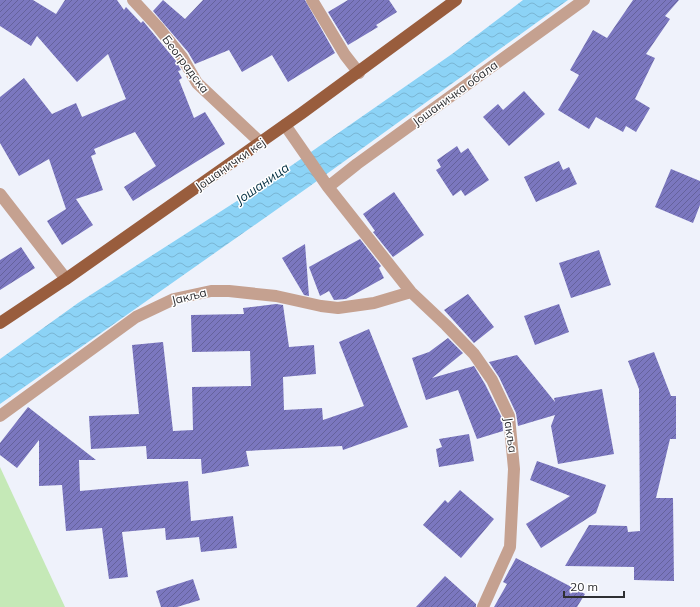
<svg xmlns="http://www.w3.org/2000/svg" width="700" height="607" font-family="Mulish,sans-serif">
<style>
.grass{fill:#c5e9b7}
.water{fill:url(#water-waves)}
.building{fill:url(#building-hatch)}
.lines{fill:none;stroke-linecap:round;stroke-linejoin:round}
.minor{stroke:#c5a190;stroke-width:12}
.major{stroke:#995d3d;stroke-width:12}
.labels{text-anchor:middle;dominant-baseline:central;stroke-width:3;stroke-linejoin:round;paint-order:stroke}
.street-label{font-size:12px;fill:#2e2f32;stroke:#fff}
.water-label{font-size:13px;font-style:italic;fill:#022e40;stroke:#fff}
</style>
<defs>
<pattern id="water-waves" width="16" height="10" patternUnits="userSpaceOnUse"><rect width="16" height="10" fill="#8cd3f6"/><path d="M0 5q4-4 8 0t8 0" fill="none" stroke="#79b5d3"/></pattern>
<pattern id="building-hatch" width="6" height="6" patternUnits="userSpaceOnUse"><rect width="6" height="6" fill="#7b77bf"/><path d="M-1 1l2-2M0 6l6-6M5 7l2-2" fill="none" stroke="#65629c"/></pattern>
</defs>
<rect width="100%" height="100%" fill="#eff2fb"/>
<path class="grass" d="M0 467 65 607H0Z"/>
<path class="water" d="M523 0H568L310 186 0 404V359L78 303 285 170 452 54Z"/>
<path class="building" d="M0 0H33L56 14 65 0H117L124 10 126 7 141 23 143 21 176 61 181 70 178 71 182 78 179 80 194 118 205 112 225 144 133 201 124 187 156 166 135 132 94 149 96 154 91 156 103 190 76 199 93 225 62 245 47 221 66 209 49 159 19 176 0 143V97L24 78 52 114 76 103 82 117 126 99 108 54 77 82 37 36 31 46 0 26Z
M163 0 185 19 203 0H305L335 53 288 82 272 55 242 72 229 50 195 64 188 52 153 11Z
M348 0H389L397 12 376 25 378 27 348 45 328 12Z
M633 0H679L665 16 670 19 646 54 655 58 635 99 650 108 636 132 626 126 623 132 596 117 589 129 558 110 579 75 570 70 593 30 607 38Z
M524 91 545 114 509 146 483 117 498 104 503 110Z
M457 146 461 153 468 148 489 180 465 196 461 190 453 196 436 170 441 167 437 160Z
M559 161 563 170 569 167 577 184 536 202 524 177Z
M671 169 700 181V205L693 223 655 207Z
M394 192 424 235 393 257 373 232 375 231 363 214Z
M360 239 381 266 379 268 384 278 346 299 334 300 329 291 320 296 309 267Z
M305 244 309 296 304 295 282 258Z
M21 247 35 268 0 290V260Z
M599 250 611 285 571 298 559 263Z
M468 294 494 327 474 343 444 310Z
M276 304 283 305 289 347 314 345 316 374 283 377 284 410 322 408 323 420 364 406 339 342 369 329 408 427 343 450 342 446 246 451 249 466 202 474 201 459H147L146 446 91 449 89 416 139 414 132 345 163 342 173 431 193 430 192 387 251 386 250 351 192 352 191 315 244 314 243 308Z
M559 304 569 332 535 345 524 316Z
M448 338 463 353 432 378 474 366 485 384 502 418 503 431 477 439 458 390 426 400 412 358 429 352Z
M654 352 671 396H676V439H670L656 498H673L674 581 634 580V567L565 566 589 525 627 526 628 532 640 531 639 389 628 361Z
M517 355 555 402 554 398 602 389 614 454 558 464 551 426 555 415 518 426 516 413 499 377 489 362Z
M28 407 96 460H79L80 491 188 481 191 521 233 516 237 548 201 552 199 537 166 540 165 528 122 532 128 577 109 579 102 528 66 531 62 485 39 486V440L17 468 0 455V443Z
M469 434 474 461 439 467 436 449 442 447 439 439Z
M537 461 606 485 596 513 541 548 526 524 570 496 530 480Z
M460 490 494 519 461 558 423 525 445 500 448 503Z
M516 558 585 594 577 607H494L507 584 503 582Z
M445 576 476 604V607H416Z
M193 579 200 600 177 607H161L156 591Z"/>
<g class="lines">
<path class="minor" d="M133 0 158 27 182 57 197 83 260 142
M312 0 345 55 359 73
M285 125 328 187 411 292 446 325 474 354 492 380 509 416 514 469 510 547 483 607
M328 187 357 164 584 0
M0 194 66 279
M0 416 136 317 174 299 211 291H229L276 296 321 306 338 308 374 303 411 292"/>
<path class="major" d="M0 323 66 279 302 113 456 0"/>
</g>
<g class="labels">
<g class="street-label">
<text transform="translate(186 64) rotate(53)">Београдска</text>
<text transform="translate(455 93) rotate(-36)">Јошаничка обала</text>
<text transform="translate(230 164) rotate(-35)">Јошанички кеј</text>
<text transform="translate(189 296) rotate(-14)">Јакља</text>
<text transform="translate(511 435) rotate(82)">Јакља</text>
</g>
<g class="water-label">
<text transform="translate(262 183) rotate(-35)">Јошаница</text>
</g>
</g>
<path d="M564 591v6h60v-6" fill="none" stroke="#2e2f32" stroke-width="2"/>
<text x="570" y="591" font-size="12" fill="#2e2f32" stroke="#ffffff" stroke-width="3" paint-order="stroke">20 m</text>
</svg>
